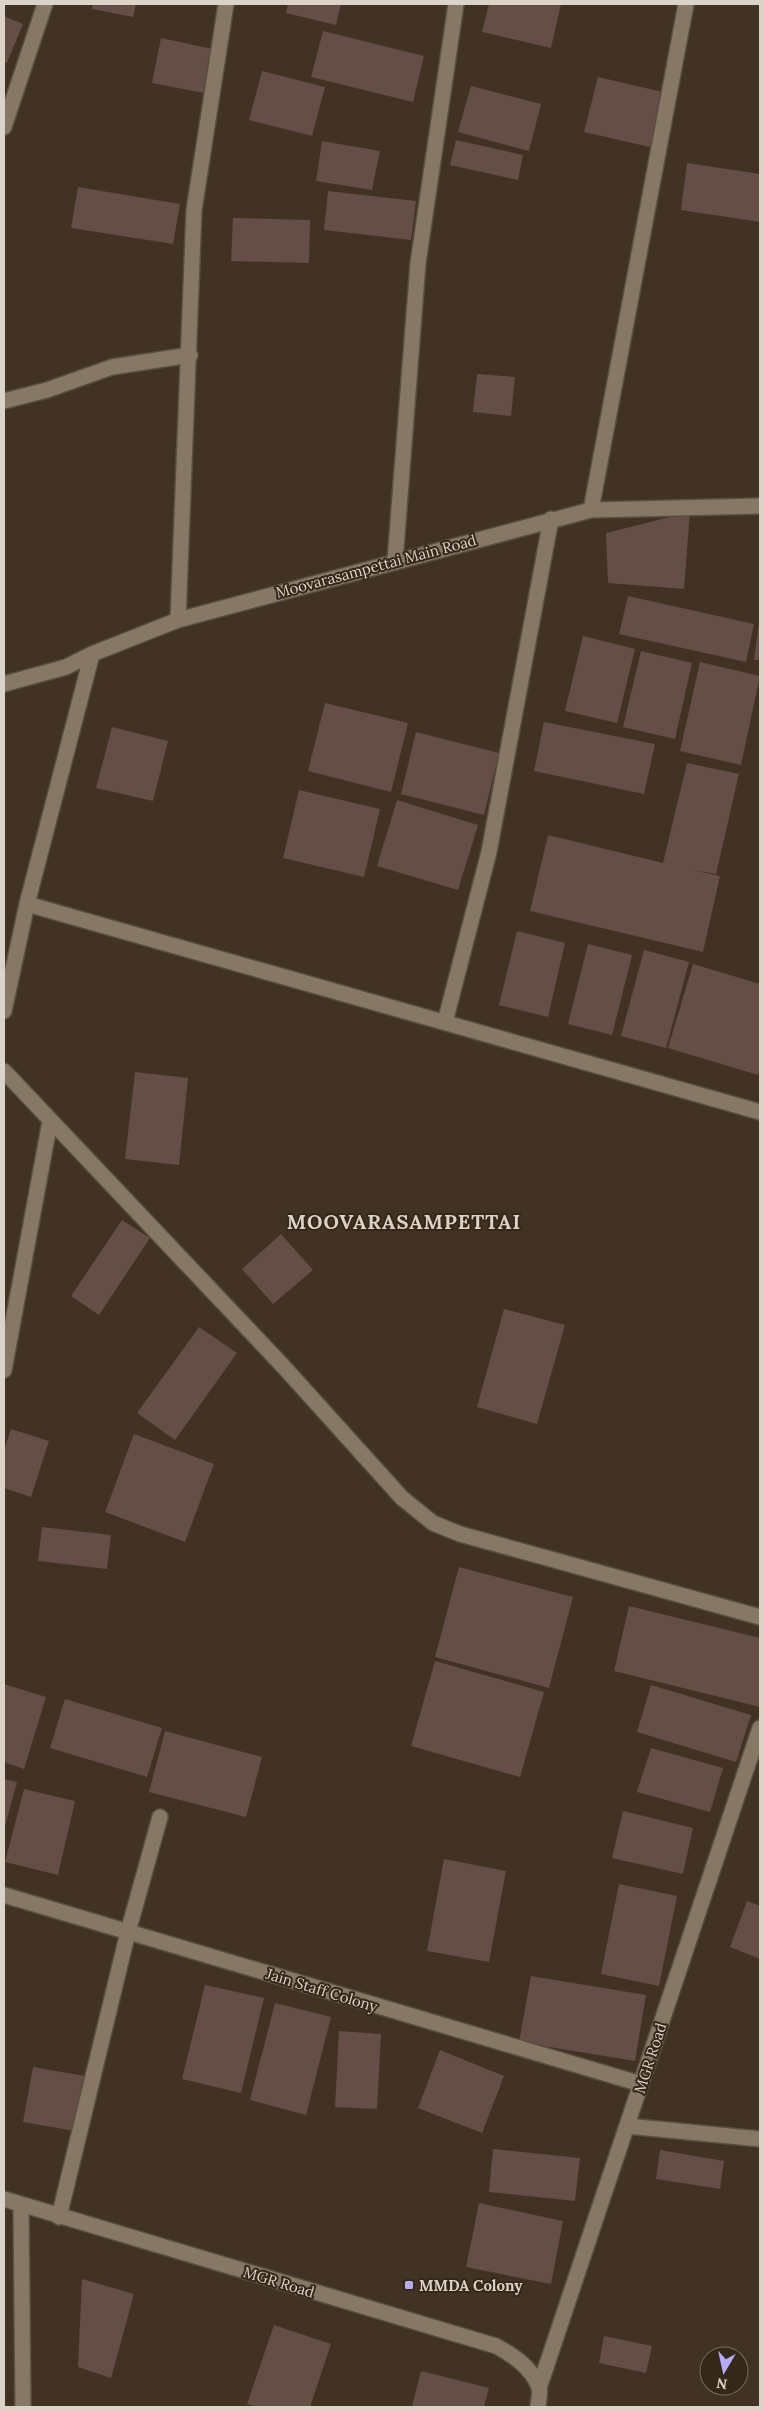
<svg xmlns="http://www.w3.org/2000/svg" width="764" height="2411" font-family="Lora,serif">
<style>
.building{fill:#654e47}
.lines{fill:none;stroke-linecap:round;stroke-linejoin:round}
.minor-casing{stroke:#594e40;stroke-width:18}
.minor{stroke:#877765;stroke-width:15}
.poi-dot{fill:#b4acf9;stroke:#362819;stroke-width:2}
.labels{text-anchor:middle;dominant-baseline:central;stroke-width:4;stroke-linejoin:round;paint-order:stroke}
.street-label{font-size:15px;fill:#dbd2c8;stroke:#362819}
.poi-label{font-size:15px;font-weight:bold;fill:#dbd2c8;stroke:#362819;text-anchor:start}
.district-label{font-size:20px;font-weight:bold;letter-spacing:1px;fill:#dbd2c8;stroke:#362819}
</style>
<rect width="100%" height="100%" fill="#413223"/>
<path class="building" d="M93 4H136L133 17 92 9Z
M288 4H341L336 25 286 13Z
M489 4H561L551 48 482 32Z
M4 16 23 24 7 63 4 62Z
M323 31 424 56 413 102 311 77Z
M161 38 213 49 204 93 152 83Z
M262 71 325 87 312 136 249 120Z
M598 77 667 93 654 148 584 132Z
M471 86 541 104 529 151 458 132Z
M456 140 523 155 518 180 450 165Z
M322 141 380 151 372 190 316 181Z
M687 163 760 174V222L681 210Z
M78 187 180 204 173 244 71 228Z
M328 191 416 201 411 240 324 230Z
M233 218 310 220 309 263 231 261Z
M477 374 515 377 511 416 473 412Z
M690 512 684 589 608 583 606 533Z
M628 596 754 624 746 662 619 634Z
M759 623H760V660H754Z
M583 636 635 649 617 723 565 711Z
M641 651 692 663 675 739 623 727Z
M700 662 760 676 741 765 680 751Z
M325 703 408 723 391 792 308 771Z
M544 722 655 744 644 794 534 771Z
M112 727 168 741 153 801 96 788Z
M416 732 499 753 484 815 401 794Z
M687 763 739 774 716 874 692 870 720 876 703 952 530 911 548 835 663 863Z
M299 790 380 809 364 877 283 858Z
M397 800 478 825 458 890 377 866Z
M517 931 565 943 548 1017 499 1005Z
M588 944 632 955 612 1035 568 1024Z
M644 950 689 962 666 1048 621 1036Z
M693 964 760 984V1069L758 1075 668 1048Z
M135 1072 188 1078 179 1165 125 1159Z
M122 1220 150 1238 99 1315 71 1296Z
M281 1234 313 1270 273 1304 242 1269Z
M504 1309 565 1325 537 1424 477 1407Z
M199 1327 237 1353 175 1440 137 1413Z
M11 1429 49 1441 31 1497 4 1488V1451Z
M134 1434 214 1464 185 1542 105 1512Z
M42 1527 111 1535 107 1569 38 1561Z
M459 1567 573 1597 549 1688 435 1657Z
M629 1606 760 1638V1707L614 1671Z
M435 1661 544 1692 520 1777 411 1746Z
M4 1684 46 1697 24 1769 4 1762Z
M651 1685 751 1715 736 1762 637 1732Z
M65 1699 162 1728 147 1777 50 1748Z
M165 1731 262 1757 246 1817 149 1792Z
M651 1748 723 1768 710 1812 637 1792Z
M4 1779 17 1782 4 1830Z
M24 1789 75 1801 58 1875 5 1862Z
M623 1811 693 1828 683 1874 612 1858Z
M444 1859 506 1871 489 1962 427 1951Z
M619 1884 677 1896 659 1986 601 1974Z
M747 1901 760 1906V1959L730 1947Z
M531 1976 646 1995 635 2061 519 2042Z
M205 1985 264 1998 241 2093 182 2079Z
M275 2003 331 2017 306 2115 250 2100Z
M339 2031 381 2034 377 2109 335 2107Z
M440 2050 504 2076 482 2133 418 2108Z
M33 2067 85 2076 75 2131 23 2122Z
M493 2149 580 2158 575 2201 489 2192Z
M660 2150 724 2161 720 2189 656 2179Z
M479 2203 563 2221 551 2284 466 2267Z
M82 2279 134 2294 111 2378 78 2367Z
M274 2325 331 2344 310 2407H256L247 2404Z
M604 2336 652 2346 646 2373 599 2363Z
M421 2371 489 2388 484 2407H412Z"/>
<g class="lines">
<defs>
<path id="minor" d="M4 127 45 4
M4 401 47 390 112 367 190 355
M591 510 686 4
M395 561 418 263 456 4
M178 620 194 210 226 4
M4 684 66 667 92 654 178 620 591 510 760 506
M27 904 760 1112
M4 1011 27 904 92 654
M445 1022 489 852 551 519
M4 1071 283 1366 402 1498 433 1523 460 1534 760 1617
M4 1370 50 1121
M4 1895 641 2084
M627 2126 760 2139
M4 2199 496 2346C514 2356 531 2367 539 2387 541 2393 538 2401 538 2407
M21 2204 23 2407
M59 2217 128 1932 160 1817
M539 2388 760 1728"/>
</defs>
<use href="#minor" class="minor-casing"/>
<use href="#minor" class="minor"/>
</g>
<rect class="poi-dot" x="404" y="2280" width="10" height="10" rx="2.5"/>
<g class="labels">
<g class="street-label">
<text transform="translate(376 566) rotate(-15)">Moovarasampettai Main Road</text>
<text transform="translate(322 1990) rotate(17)">Jain Staff Colony</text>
<text transform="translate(650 2058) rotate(-72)">MGR Road</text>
<text transform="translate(279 2282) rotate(17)">MGR Road</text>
</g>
<g class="poi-label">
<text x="419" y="2285">MMDA Colony</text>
</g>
<g class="district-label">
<text x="404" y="1221">MOOVARASAMPETTAI</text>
</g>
</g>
<rect width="764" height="2411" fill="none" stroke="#dbd2c8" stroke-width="10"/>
<g transform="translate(724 2371) rotate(189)"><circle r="24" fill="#362819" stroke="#786c5f"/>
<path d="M0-4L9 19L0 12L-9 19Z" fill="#b4acf9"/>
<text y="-8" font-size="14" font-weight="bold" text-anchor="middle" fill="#dbd2c8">N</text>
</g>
</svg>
